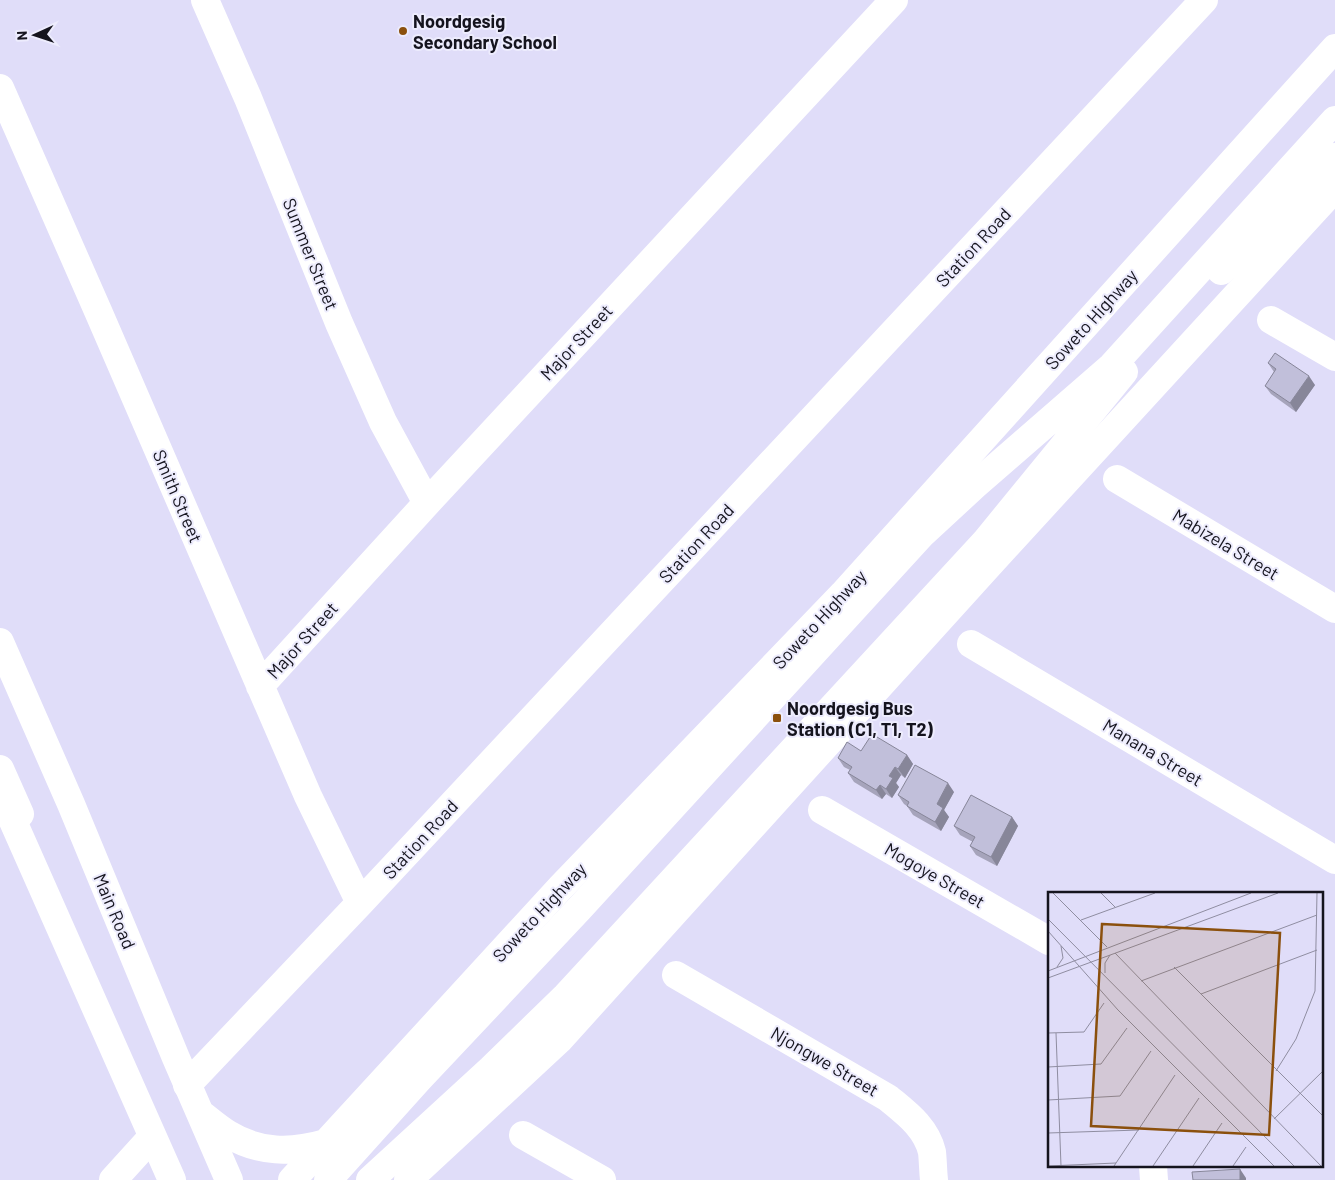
<svg xmlns="http://www.w3.org/2000/svg" width="1335" height="1180" font-family="Barlow,sans-serif">
<style>
.lines{fill:none;stroke-linecap:round;stroke-linejoin:round}
.minor{stroke:#fff;stroke-width:28}
.major{stroke:#fff;stroke-width:28}
.wall{fill:#a6a4bb}
.shaded-wall{fill:#878699}
.building{fill:#c1bfda;stroke:#878699}
.poi-dot{fill:#8b500d;stroke:#edecfd;stroke-width:2}
.labels{text-anchor:middle;dominant-baseline:central;stroke-width:4;stroke-linejoin:round;paint-order:stroke}
.poi-label{font-size:18px;font-weight:bold;fill:#15141e;stroke:#edecfd;text-anchor:start}
.street-label{font-size:18px;fill:#15141e;stroke:#edecfd}
.inset-road{fill:none;stroke:#8f8da1;stroke-width:1}
.view{fill:#8b500d;fill-opacity:0.15;stroke:#8b500d;stroke-width:2.5}
.inset-edge{fill:none;stroke:#15141e;stroke-width:2.5}
</style>
<rect width="100%" height="100%" fill="#e0ddf9"/>
<g class="lines">
<path class="minor" d="M205 0 248 98 339 323 383 422 427 503
M0 88 98 311 308 796 360 903
M1221 271 1272 223 1335 157
M1271 320 1335 357
M1117 479 1335 609
M971 644 1335 860
M260 686 427 503 894 0
M0 769 20 814
M822 810 1049 941
M676 975 888 1098C906 1113 926 1127 932 1152 933 1161 933 1171 934 1180
M187 1085 360 903 1204 0
M523 1135 602 1180
M1153 1166 1154 1180
M113 1180 152 1137
M328 1180 419 1079 579 909 921 535 974 486 1112 366 1335 120
M370 1180 491 1069 566 996 985 542 1124 372"/>
<path class="major" d="M0 642 71 804 176 1058 229 1180
M0 792 172 1180
M200 1113C209 1120 218 1128 228 1134 259 1153 291 1153 326 1143
M292 1180 561 887 843 594 1335 48
M408 1180 559 1040 988 566 1335 188"/>
</g>
<path class="wall" d="M1268 363 1315 385 1296 412 1271 394 1265 386 1274 372Z
M907 755 913 764 905 778 901 775 896 783 899 787 892 798 886 794 882 799 854 782 848 773 850 770 844 767 838 758Z
M954 792 944 810 949 817 941 831 913 815 907 806 904 804 898 795Z
M1012 817 1018 826 997 866 976 855 970 846 973 842 960 835 954 826Z"/>
<path class="shaded-wall" d="M1309 376 1315 385 1296 412 1290 403Z
M907 755 913 764 905 778 898 769Z
M895 767 901 775 896 783 899 787 892 798 886 789 889 776Z
M948 783 954 792 944 810 949 817 941 831 935 822 937 804Z
M880 785 886 794 882 799 876 790Z
M1012 817 1018 826 997 866 991 857Z
M1240 1169 1246 1178V1180H1240Z"/>
<path class="building" d="M1275 353 1309 376 1290 403 1265 386 1276 369 1268 363Z
M872 734 907 755 898 769 895 767 889 776 893 778 886 789 880 785 876 790 848 773 852 767 838 758 847 742 861 751Z
M915 765 948 783 937 804 943 808 935 822 907 806 909 802 898 795Z
M971 795 1012 817 991 857 970 846 975 837 954 826Z
M1240 1169V1180H1193L1192 1172Z"/>
<g class="poi-dot">
<circle cx="403" cy="31" r="5"/>
<rect x="772" y="713" width="10" height="10" rx="2.5"/>
</g>
<g class="labels">
<g class="poi-label">
<text x="413" y="21">Noordgesig<tspan x="413" dy="21">Secondary School</tspan></text>
<text x="787" y="708">Noordgesig Bus<tspan x="787" dy="21">Station (C1, T1, T2)</tspan></text>
</g>
<g class="street-label">
<text transform="translate(973 247) rotate(-47)">Station Road</text>
<text transform="translate(311 254) rotate(68)">Summer Street</text>
<text transform="translate(1091 319) rotate(-48)">Soweto Highway</text>
<text transform="translate(576 342) rotate(-47)">Major Street</text>
<text transform="translate(178 496) rotate(67)">Smith Street</text>
<text transform="translate(696 543) rotate(-47)">Station Road</text>
<text transform="translate(1226 544) rotate(31)">Mabizela Street</text>
<text transform="translate(819 619) rotate(-47)">Soweto Highway</text>
<text transform="translate(302 640) rotate(-48)">Major Street</text>
<text transform="translate(1153 752) rotate(31)">Manana Street</text>
<text transform="translate(420 839) rotate(-47)">Station Road</text>
<text transform="translate(935 875) rotate(30)">Mogoye Street</text>
<text transform="translate(115 911) rotate(67)">Main Road</text>
<text transform="translate(539 912) rotate(-47)">Soweto Highway</text>
<text transform="translate(825 1061) rotate(30)">Njongwe Street</text>
</g>
</g>
<g transform="translate(1048 892)">
<rect width="275" height="275" fill="#e0ddf9"/>
<path class="inset-road" d="M5 1 59 55M53 1 67 15M0 27 246 274M33 28 107 1M0 39 70 118 226 274M67 61 273 274M9 75 15 66 13 54M126 75 275 224M0 79 203 1M57 81V71L62 63M0 86 230 1M93 89 269 23M153 102 269 58M0 141 36 140 56 111M8 141 13 274M0 175 53 172 79 136M228 179 248 147 267 99 269 1M0 208 72 204 103 159M226 227 275 179M0 241 91 238M0 274 68 271M66 274 127 183M105 274 151 206M145 274 174 231M185 274 198 255"/>
<path class="view" d="M54 32 232 41 221 243 43 234Z"/>
<rect width="275" height="275" class="inset-edge"/>
</g>
<g transform="translate(35 35) rotate(267)" stroke="#edecfd" stroke-width="4" paint-order="stroke">
<path d="M0-4L9 19L0 12L-9 19Z" fill="#15141e"/>
<text y="-8" font-size="14" font-weight="bold" text-anchor="middle" fill="#15141e">N</text>
</g>
</svg>
